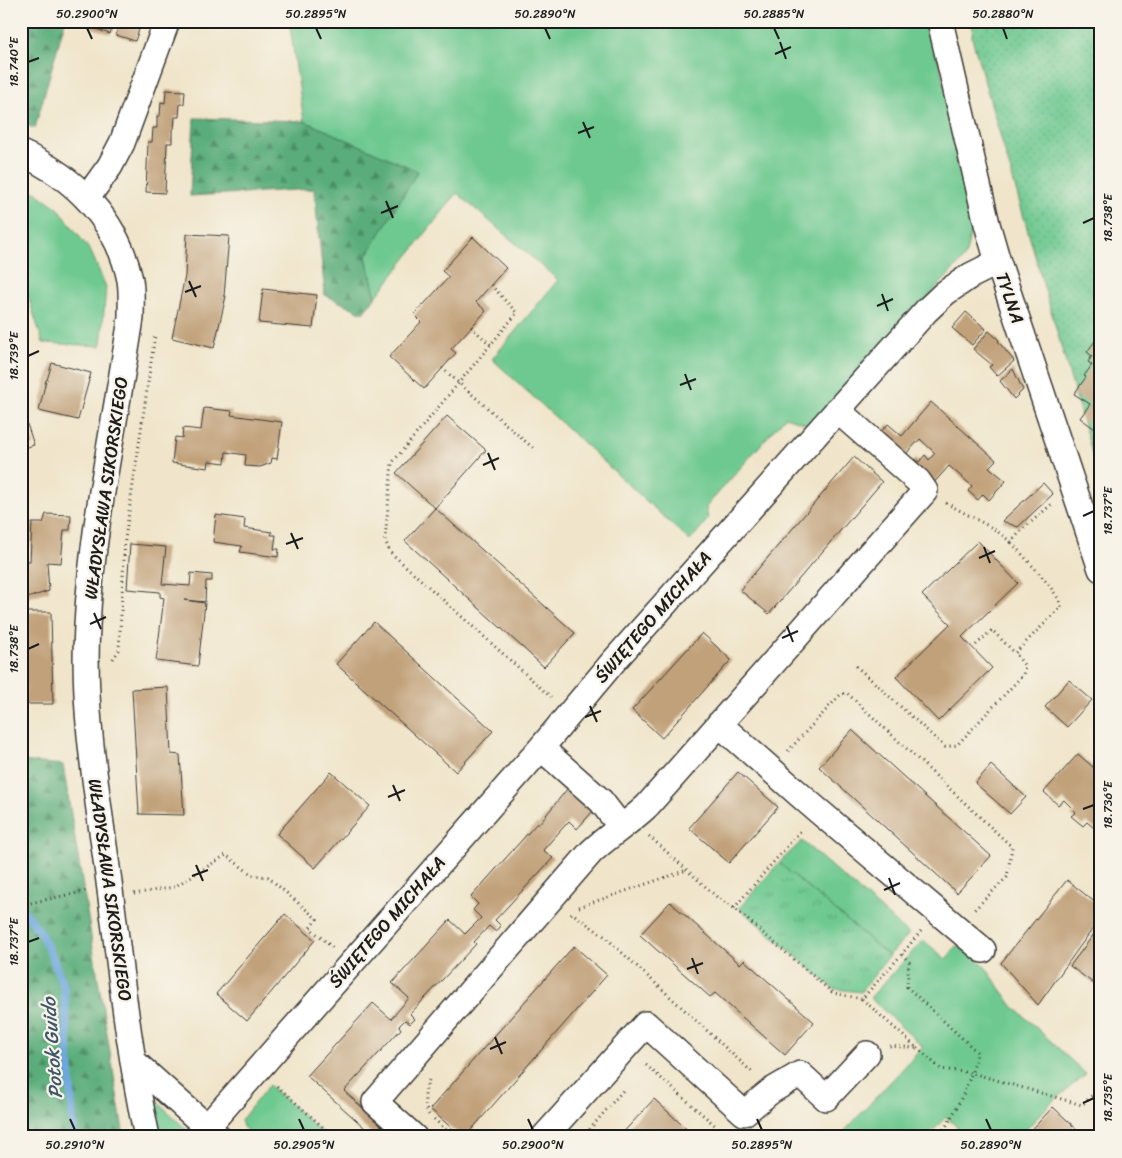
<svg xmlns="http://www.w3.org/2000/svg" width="1122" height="1158" font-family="Sriracha,sans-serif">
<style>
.grass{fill:#6ec990;stroke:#457256}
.forest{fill:url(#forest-firs);stroke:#3b644b}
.park{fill:url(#park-tufts);stroke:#457256}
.garden{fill:url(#garden-dots);stroke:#457256}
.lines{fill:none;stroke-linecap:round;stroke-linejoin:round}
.stream{stroke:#6ea7de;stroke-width:8}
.building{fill:#c1a17a}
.minor-casing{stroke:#3c3a36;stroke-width:28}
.path{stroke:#3c3a36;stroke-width:3;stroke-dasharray:1 4;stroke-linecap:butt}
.minor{stroke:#fff;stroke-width:25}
.ticks{fill:none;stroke:#1c1c1c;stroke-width:2}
.labels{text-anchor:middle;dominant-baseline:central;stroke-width:4.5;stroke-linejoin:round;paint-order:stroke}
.street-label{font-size:18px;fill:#1c1c1c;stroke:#f7f3e8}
.water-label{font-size:19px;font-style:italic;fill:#3d546a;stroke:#f7f3e8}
.neatline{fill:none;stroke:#1c1c1c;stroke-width:2}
.ticks-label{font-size:12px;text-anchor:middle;fill:#1c1c1c}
</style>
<defs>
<pattern id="forest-firs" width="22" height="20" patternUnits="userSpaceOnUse" patternTransform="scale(1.25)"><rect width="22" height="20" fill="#5aad7a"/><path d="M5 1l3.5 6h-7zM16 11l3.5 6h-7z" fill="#4a8c63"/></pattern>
<pattern id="park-tufts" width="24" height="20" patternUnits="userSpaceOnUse" patternTransform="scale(1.25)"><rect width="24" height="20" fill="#6ec990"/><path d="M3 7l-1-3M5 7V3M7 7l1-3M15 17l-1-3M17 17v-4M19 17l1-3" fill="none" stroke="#5fac7c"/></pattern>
<pattern id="garden-dots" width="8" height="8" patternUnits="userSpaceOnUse" patternTransform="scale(1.25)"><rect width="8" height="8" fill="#6ec990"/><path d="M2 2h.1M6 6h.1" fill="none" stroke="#5fac7c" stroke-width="1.8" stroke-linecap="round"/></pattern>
</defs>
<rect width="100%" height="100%" fill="#f7f3e8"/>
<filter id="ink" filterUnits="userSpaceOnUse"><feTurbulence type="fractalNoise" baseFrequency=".02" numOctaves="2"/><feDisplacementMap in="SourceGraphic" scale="10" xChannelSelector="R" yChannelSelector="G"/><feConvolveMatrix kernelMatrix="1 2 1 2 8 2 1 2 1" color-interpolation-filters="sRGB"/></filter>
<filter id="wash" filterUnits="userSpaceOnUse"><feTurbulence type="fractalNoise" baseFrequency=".0096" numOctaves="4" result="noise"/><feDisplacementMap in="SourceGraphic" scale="20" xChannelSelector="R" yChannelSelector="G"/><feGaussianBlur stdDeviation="1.12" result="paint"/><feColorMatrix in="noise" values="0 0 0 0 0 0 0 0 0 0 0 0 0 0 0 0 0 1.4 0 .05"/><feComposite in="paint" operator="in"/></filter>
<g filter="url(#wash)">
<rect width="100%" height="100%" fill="#f0e5ca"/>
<path class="grass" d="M289 21H773L796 24 806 21H930L974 220 965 257 810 425 785 417 706 507 708 519 690 541 492 359 558 280 457 193 376 297 366 257 417 171 304 121Z
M21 182 58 208 91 252 106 287 101 346 43 343 21 274Z
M802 841 909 934 889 956 779 863Z
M923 940 946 959 957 945 983 964 1013 1006 1086 1074 1051 1103 1019 1137H968L946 1117 927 1137H839L923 1047 870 998Z
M269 1085 327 1137H254L243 1127 241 1120Z
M158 1102 194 1137H162L154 1108Z"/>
<path class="forest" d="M21 21H65L35 128 21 124Z
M194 118 304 121 418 171 366 257 376 297 363 313 325 295 314 189 190 196Z
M21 761 63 765 124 1137H21Z"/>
<path class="park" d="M779 863 889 956 861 992 834 989 739 908Z"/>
<path class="garden" d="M973 21H1101V491L1090 446 972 38Z"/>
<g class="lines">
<path class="stream" d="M21 907 40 932 52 956 64 988 74 1137"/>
</g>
<g id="blocks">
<path class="building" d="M92 21H115L110 34 90 27Z
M121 21H142L135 41 116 35Z
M166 90 185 91 184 104H180L179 117H175L174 129H172V143H167L165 193 146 192 148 142H152L153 128H157V116H160L161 102 165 103Z
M187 234 229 236 224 296H226L214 348 172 338 185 276Z
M473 237 506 268 476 302 486 311 451 349 456 353 424 389 389 357 421 322 414 315 449 277 442 271Z
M263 289 317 295 313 328 259 323Z
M966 312 986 329 972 345 952 328Z
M989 331 999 340 998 341 1014 361 997 376 989 367 992 365 973 349Z
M1101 333V429L1099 432 1080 418 1090 404 1074 394 1086 377 1084 376 1092 365 1088 362 1092 356 1087 352Z
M52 363 91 373 78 420 39 411 46 380H47Z
M1013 369 1023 390 1014 399 1000 381Z
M931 402 996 460 989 467 1006 481 989 500 983 494 978 500 968 491 972 486 949 466 931 486 909 465 915 459 919 462 925 455 929 460 935 453 920 439 905 455 880 433 888 424 902 436Z
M21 406 34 445 21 449Z
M204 408 232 411 231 415 282 422 277 459 272 458 271 463 260 467 245 466 246 455 226 452 225 463 209 461 208 468 172 463 175 437 182 438 183 428 201 430Z
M447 416 486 450 435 508 396 473Z
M854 457 882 482 769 614 740 590Z
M21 478 25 492 27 518 24 535 25 561H30L32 523H43L46 514 71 515 70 530H64L61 563 47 562 49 591 27 598 21 597Z
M1043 483 1053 494 1018 527 1002 521Z
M435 508 575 633 544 667 405 541Z
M216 515 245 519 244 528 272 532 271 535H276L274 549H279L278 557 240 552 242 546 213 542Z
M978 541 1018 583 962 637 992 668 938 721 896 677 950 624 922 595Z
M130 544 166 547 162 584 190 586 191 573 212 575V581H206L205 602 184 600 205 603 198 666 156 661 164 598 160 597V592L127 589Z
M21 612H51L53 704H21Z
M374 622 493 731 456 772 336 664Z
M702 633 731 660 662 738 632 710Z
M1069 680 1092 700 1067 727 1045 707Z
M168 687 171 754 180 755 184 815 139 814 132 689Z
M852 730 991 856 957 893 819 767Z
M1078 754 1101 774V834L1087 822 1083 826 1071 816 1076 812 1064 800 1058 805 1044 792Z
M991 765 1026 797 1010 814 975 783Z
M331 772 370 806 315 868 277 834Z
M738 772 778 807 729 863 689 828Z
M568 788 594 810 577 829 569 821 543 850 553 858 495 920 501 926 496 932 489 926 474 942 476 944 410 1014 415 1019 410 1024 405 1020 399 1026 401 1029 344 1091 395 1137H375L307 1076 373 1003 391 1019 409 998 392 983 450 920 465 934 481 918 473 910 478 904 471 897 537 823 538 825Z
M1067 880 1101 907V917L1038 1005 1001 963Z
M670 902 740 964 744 960 814 1022 785 1055 715 993 710 997 640 935Z
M285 914 315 940 247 1021 216 994Z
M1097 930 1101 933V989L1070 966Z
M574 946 607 975 465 1137H462L430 1109Z
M654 1099 693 1135 691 1137H619Z
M1053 1107 1085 1137H1025Z"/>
</g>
</g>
<g filter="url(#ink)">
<use href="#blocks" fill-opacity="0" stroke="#3c3a36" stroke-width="1"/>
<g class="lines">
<defs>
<path id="minor" d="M940 21 987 224 998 262 1101 569
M21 153C75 177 118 221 130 280 132 292 131 306 131 318 116 420 92 523 87 626 82 712 98 798 109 882 120 967 129 1053 147 1137
M87 198 110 166 122 143 167 21
M719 724 809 803 983 950
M541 748 601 801 621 827
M133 1061 218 1137
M207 1127 541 748 613 662 926 311 945 293 970 276 998 262
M414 1137 375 1102 591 852C609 835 629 823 647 806L925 491 918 481 837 410
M544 1137 646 1024 744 1113 771 1091 800 1074 826 1098 867 1054"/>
</defs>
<use href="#minor" class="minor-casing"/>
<path class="path" d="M491 285 517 313 392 463 385 540 390 552 551 697
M471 327 491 345
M442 368 534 449
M946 503 994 529 1011 542 1021 531 1053 503
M976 645 992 630 1015 653 1061 607C1061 594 1021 554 1011 542
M113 659 119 650 125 539 155 335
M856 666 945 747 957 745 1023 675 1025 666 1015 653
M788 751 841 694 847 693 1012 847 1007 877 974 910
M649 836 717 897 734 908 833 993 862 999 902 954
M134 894 174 887 226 855 252 875 268 877 317 919 310 928 333 948
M21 905 86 891
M579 907 687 870
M734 908 802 829
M571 914 572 913 604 936 753 1073
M921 931 902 954 909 962 907 987 977 1052C975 1072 952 1122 938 1137
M862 999 917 1048 889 1046
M917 1048 941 1069 972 1073 1082 1105 1101 1087
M646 1065 718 1128
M429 1080C424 1091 423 1105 429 1115
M277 1086 334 1137
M434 1119 454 1137
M583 1137 625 1088"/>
<use href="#minor" class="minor"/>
</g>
</g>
<path class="ticks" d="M87 28 92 39M316 28 321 39M545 28 550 39M774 28 779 39M1003 28 1007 39M780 42 786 59M775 54 791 47M28 62 39 58M583 122 590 138M578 133 594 127M386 201 393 218M381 213 398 206M1083 223 1094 218M189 281 196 297M185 292 201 286M882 294 888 311M877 306 893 299M28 356 39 351M685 374 691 390M680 385 696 379M488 453 495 470M483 465 499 458M1083 516 1094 511M291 533 298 549M286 544 303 538M984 547 990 563M979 558 995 551M94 613 101 629M90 624 106 617M787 626 793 642M782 638 798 631M28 649 39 644M590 706 597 722M585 717 601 711M393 785 400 801M388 797 405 790M1083 809 1094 805M196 865 203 881M192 876 208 870M889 878 895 895M884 890 900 883M28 942 39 938M692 958 698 974M687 969 703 963M495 1037 502 1054M490 1049 506 1042M1083 1103 1094 1098M70 1119 75 1130M299 1119 304 1130M528 1119 533 1130M757 1119 762 1130M986 1119 991 1130"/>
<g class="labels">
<g class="street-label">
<text transform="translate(1010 298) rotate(71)">TYLNA</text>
<text transform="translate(106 488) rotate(-82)">WŁADYSŁAWA SIKORSKIEGO</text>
<text transform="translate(653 617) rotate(-49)">ŚWIĘTEGO MICHAŁA</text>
<text transform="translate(110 890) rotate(82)">WŁADYSŁAWA SIKORSKIEGO</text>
<text transform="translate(387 922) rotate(-49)">ŚWIĘTEGO MICHAŁA</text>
</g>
<g class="water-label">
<text transform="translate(52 1048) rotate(-94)">Potok Guido</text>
</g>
</g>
<rect width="1122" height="1158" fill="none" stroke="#f7f3e8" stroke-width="55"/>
<rect x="28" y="28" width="1066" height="1102" class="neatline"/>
<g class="ticks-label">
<text x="87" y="18">50.2900°N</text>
<text x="316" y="18">50.2895°N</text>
<text x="545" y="18">50.2890°N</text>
<text x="774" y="18">50.2885°N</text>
<text x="1003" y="18">50.2880°N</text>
<text transform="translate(14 62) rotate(-90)" y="4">18.740°E</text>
<text transform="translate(1108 218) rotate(-90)" y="4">18.738°E</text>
<text transform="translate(14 356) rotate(-90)" y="4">18.739°E</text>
<text transform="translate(1108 511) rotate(-90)" y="4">18.737°E</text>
<text transform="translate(14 649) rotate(-90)" y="4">18.738°E</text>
<text transform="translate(1108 805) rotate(-90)" y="4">18.736°E</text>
<text transform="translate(14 942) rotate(-90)" y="4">18.737°E</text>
<text transform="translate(1108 1098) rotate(-90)" y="4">18.735°E</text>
<text x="75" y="1149">50.2910°N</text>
<text x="304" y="1149">50.2905°N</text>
<text x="533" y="1149">50.2900°N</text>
<text x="762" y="1149">50.2895°N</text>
<text x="991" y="1149">50.2890°N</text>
</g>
</svg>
